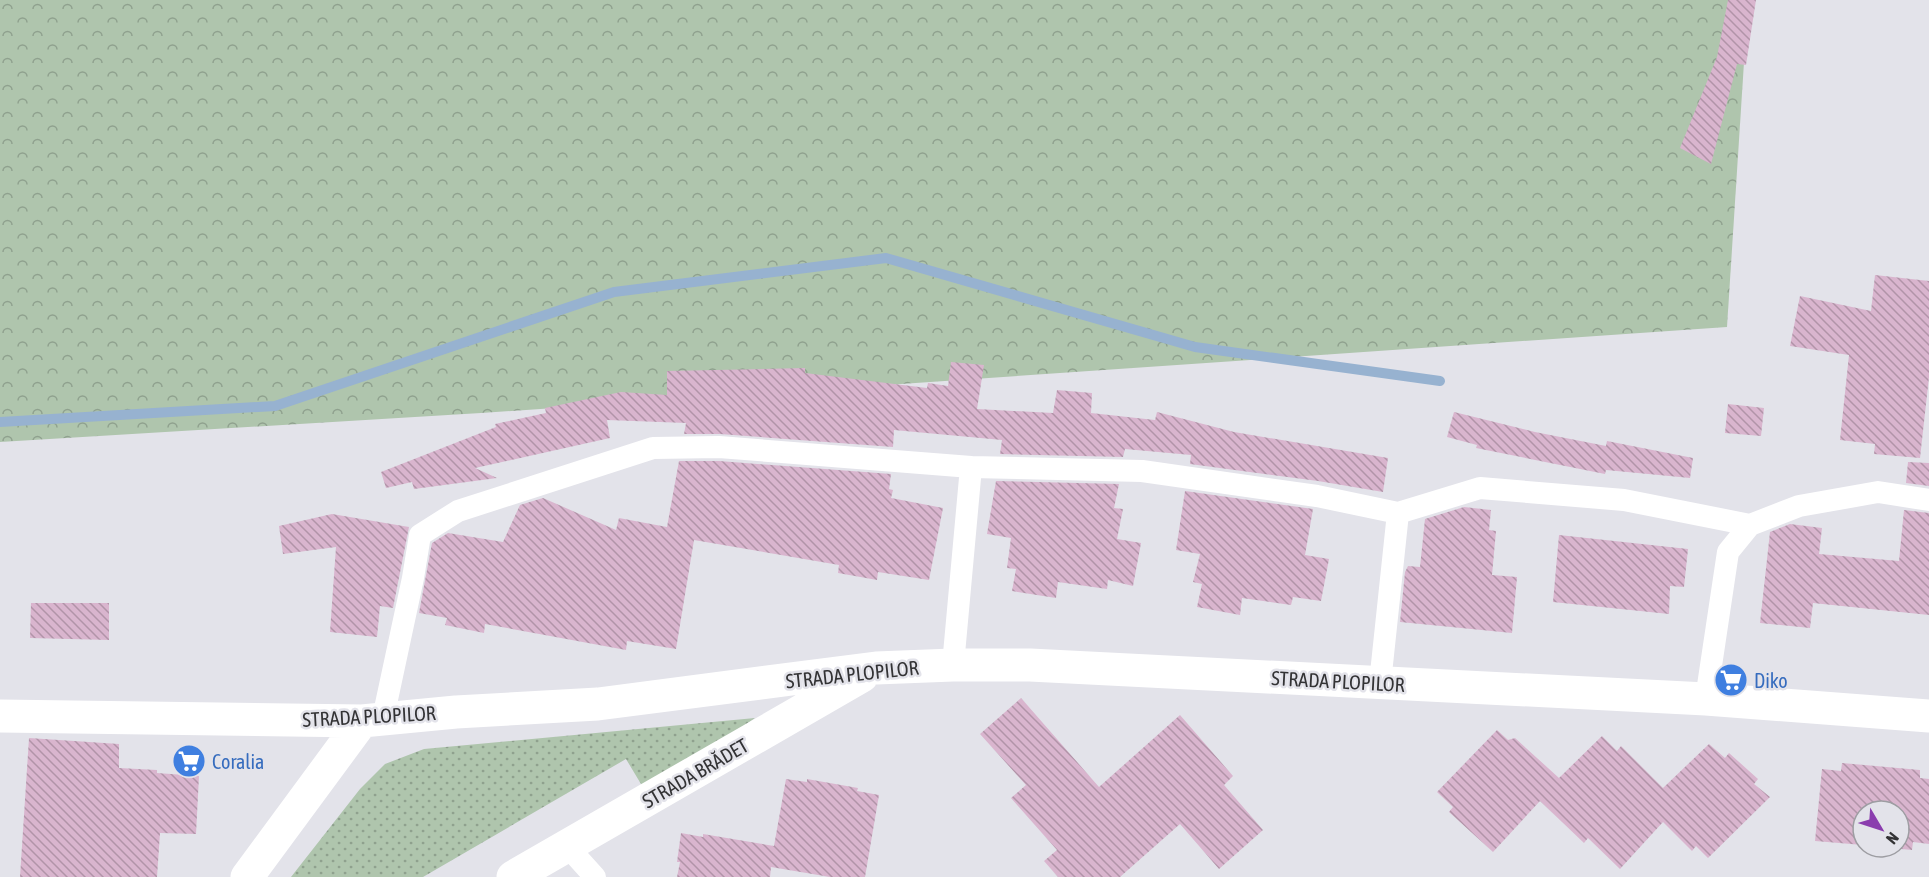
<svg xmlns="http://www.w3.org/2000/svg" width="1929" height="877" font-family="'Asap Condensed',sans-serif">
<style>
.grass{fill:url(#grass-dots)}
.forest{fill:url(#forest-crowns)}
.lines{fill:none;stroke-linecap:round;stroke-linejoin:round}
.stream{stroke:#97b2d0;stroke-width:10}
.building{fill:url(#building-back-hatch)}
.lane{stroke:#fff;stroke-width:22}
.street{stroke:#fff;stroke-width:33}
.labels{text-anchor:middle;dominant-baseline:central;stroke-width:5;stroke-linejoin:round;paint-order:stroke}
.street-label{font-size:20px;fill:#333335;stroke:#e3e3ea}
.shop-label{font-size:20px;fill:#366cbe;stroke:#e3e3ea;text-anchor:start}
</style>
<defs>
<pattern id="grass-dots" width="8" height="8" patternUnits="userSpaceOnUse" patternTransform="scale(1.5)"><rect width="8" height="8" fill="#afc5ad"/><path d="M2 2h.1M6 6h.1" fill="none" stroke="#8fa18e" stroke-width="1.8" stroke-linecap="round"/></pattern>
<pattern id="forest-crowns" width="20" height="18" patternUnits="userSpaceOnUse" patternTransform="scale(1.5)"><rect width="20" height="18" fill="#afc5ad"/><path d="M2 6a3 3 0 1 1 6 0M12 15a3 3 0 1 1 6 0" fill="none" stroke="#8fa18e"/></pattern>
<pattern id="building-back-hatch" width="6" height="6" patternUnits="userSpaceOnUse" patternTransform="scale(1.5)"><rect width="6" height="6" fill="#d9b5ce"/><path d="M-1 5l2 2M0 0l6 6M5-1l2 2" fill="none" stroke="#b194a8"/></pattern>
</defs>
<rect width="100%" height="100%" fill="#e3e3ea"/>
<path class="grass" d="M755 718 717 745 644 789 626 759 423 877H291L360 789 385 764 424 749Z"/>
<path class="forest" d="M0 0H1748L1727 327 481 413 0 442Z"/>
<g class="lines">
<path class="stream" d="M0 422 275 406 614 292 886 258 1195 347 1440 381"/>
</g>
<path class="building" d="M1728 0H1756L1746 65 1737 64 1711 164 1680 148 1717 57Z
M1875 275 1929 281V377L1920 458 1874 454 1875 444 1840 440 1849 355 1790 346 1800 296 1871 311Z
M951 362 984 365 977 409 1053 413 1057 390 1092 393 1091 413 1155 420 1157 412 1234 432 1388 458 1383 492 1318 481 1190 464 1191 455 1125 449 1123 457 1000 454 1002 440 894 430 893 447 720 434H684L686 423 607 420 610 438 475 468 497 478 414 489 412 482 386 488 381 472 496 427 495 424 546 413 545 408 621 392 667 395V371L805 368V373L927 388 928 383 948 386Z
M1728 404 1764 408 1761 436 1725 433Z
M1454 412 1535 432 1606 446 1607 441 1693 458 1690 478 1606 470 1605 474 1476 448 1477 445 1447 437Z
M679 461H719L891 474 889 489 893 490 891 498 943 508 929 580 878 572 877 580 838 573 839 565 694 540 676 649 627 641 626 650 485 624 484 633 445 625 447 618 419 613 432 543 448 533 503 542 520 505 543 498 616 530 619 518 667 527Z
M1908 462 1929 463V486L1906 483Z
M996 481 1119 484 1114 508 1123 509 1117 539 1141 543 1133 586 1108 580 1107 589 1058 582 1056 598 1012 591 1016 569 1007 568 1011 538 987 534Z
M1185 491 1313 509 1305 555 1329 559 1321 601 1293 597 1291 605 1242 598 1240 615 1197 607 1202 584 1193 582 1200 554 1176 550Z
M1464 507 1491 510 1489 530 1496 531 1492 575 1517 577 1512 633 1400 622 1405 572 1408 566 1420 567 1425 519Z
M1904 510 1929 513V615L1813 603 1810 628 1760 623 1770 532 1790 524 1822 528 1819 554 1899 561Z
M332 514 409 527 393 608 380 606 377 637 330 632 336 547 283 554 279 526Z
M1559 535 1688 549 1684 587 1670 586 1669 614 1553 602Z
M31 603H109V640L30 638Z
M1021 698 1099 787 1180 715 1233 776 1224 785 1263 830 1219 869 1180 824 1120 877H1058L1044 861 1057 850 1011 798 1026 785 980 734Z
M1497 730 1508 740 1515 738 1559 778 1602 736 1617 751 1621 746 1663 788 1709 744 1725 758 1729 753 1758 779 1754 784 1770 797 1708 858 1696 846 1692 851 1663 822 1620 869 1588 838 1584 843 1540 801 1493 852 1449 812 1453 807 1437 792Z
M29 738 119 744V768L157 770V773L199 776 196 834 160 833 157 877H20Z
M1842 763 1920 770V778L1929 779V844L1913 842 1912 850 1880 847H1899V811H1863V845L1815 841 1822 769 1841 771Z
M786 779 807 782V779L858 788 857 791 879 795 865 877H830L771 867 770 877H677L680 862H677L681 833 703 837V834L774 846 772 857Z"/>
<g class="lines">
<path class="lane" d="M953 665 971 467
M1380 683 1398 513
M1706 699 1728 552 1750 525 1799 506 1878 492 1929 500
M383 718 413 578 420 535 458 511 653 448 719 447 971 467 1142 471 1317 496 1398 513 1480 488 1624 500 1750 525
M567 846 595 877"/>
<path class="street" d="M0 716 362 721 456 712 598 704 876 668 953 665H1030L1706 699 1929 716
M247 877 362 721
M513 877 862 676"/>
</g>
<defs>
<symbol id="supermarket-disc" viewBox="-11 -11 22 22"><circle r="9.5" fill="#3f7fe0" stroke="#e3e3ea"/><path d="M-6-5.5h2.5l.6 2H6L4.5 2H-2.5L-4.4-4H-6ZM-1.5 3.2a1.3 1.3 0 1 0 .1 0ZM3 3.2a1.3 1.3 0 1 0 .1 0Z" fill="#fff"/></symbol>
</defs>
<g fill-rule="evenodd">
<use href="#supermarket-disc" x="1712" y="661" width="38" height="38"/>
<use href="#supermarket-disc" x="170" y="742" width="38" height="38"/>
</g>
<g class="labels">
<g class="street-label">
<text transform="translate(852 674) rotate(-6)">STRADA PLOPILOR</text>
<text transform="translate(1338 681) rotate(3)">STRADA PLOPILOR</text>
<text transform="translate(369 716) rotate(-3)">STRADA PLOPILOR</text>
<text transform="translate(695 773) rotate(-30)">STRADA BRĂDET</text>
</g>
<g class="shop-label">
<text x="1754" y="680">Diko</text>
<text x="212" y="761">Coralia</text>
</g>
</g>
<g transform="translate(1881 829) rotate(129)"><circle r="28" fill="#e3e3ea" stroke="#9d9da2" stroke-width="1.5"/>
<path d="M0-4.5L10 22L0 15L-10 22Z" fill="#8a3dae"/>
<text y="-9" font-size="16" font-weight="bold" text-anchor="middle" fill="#333335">N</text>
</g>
</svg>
